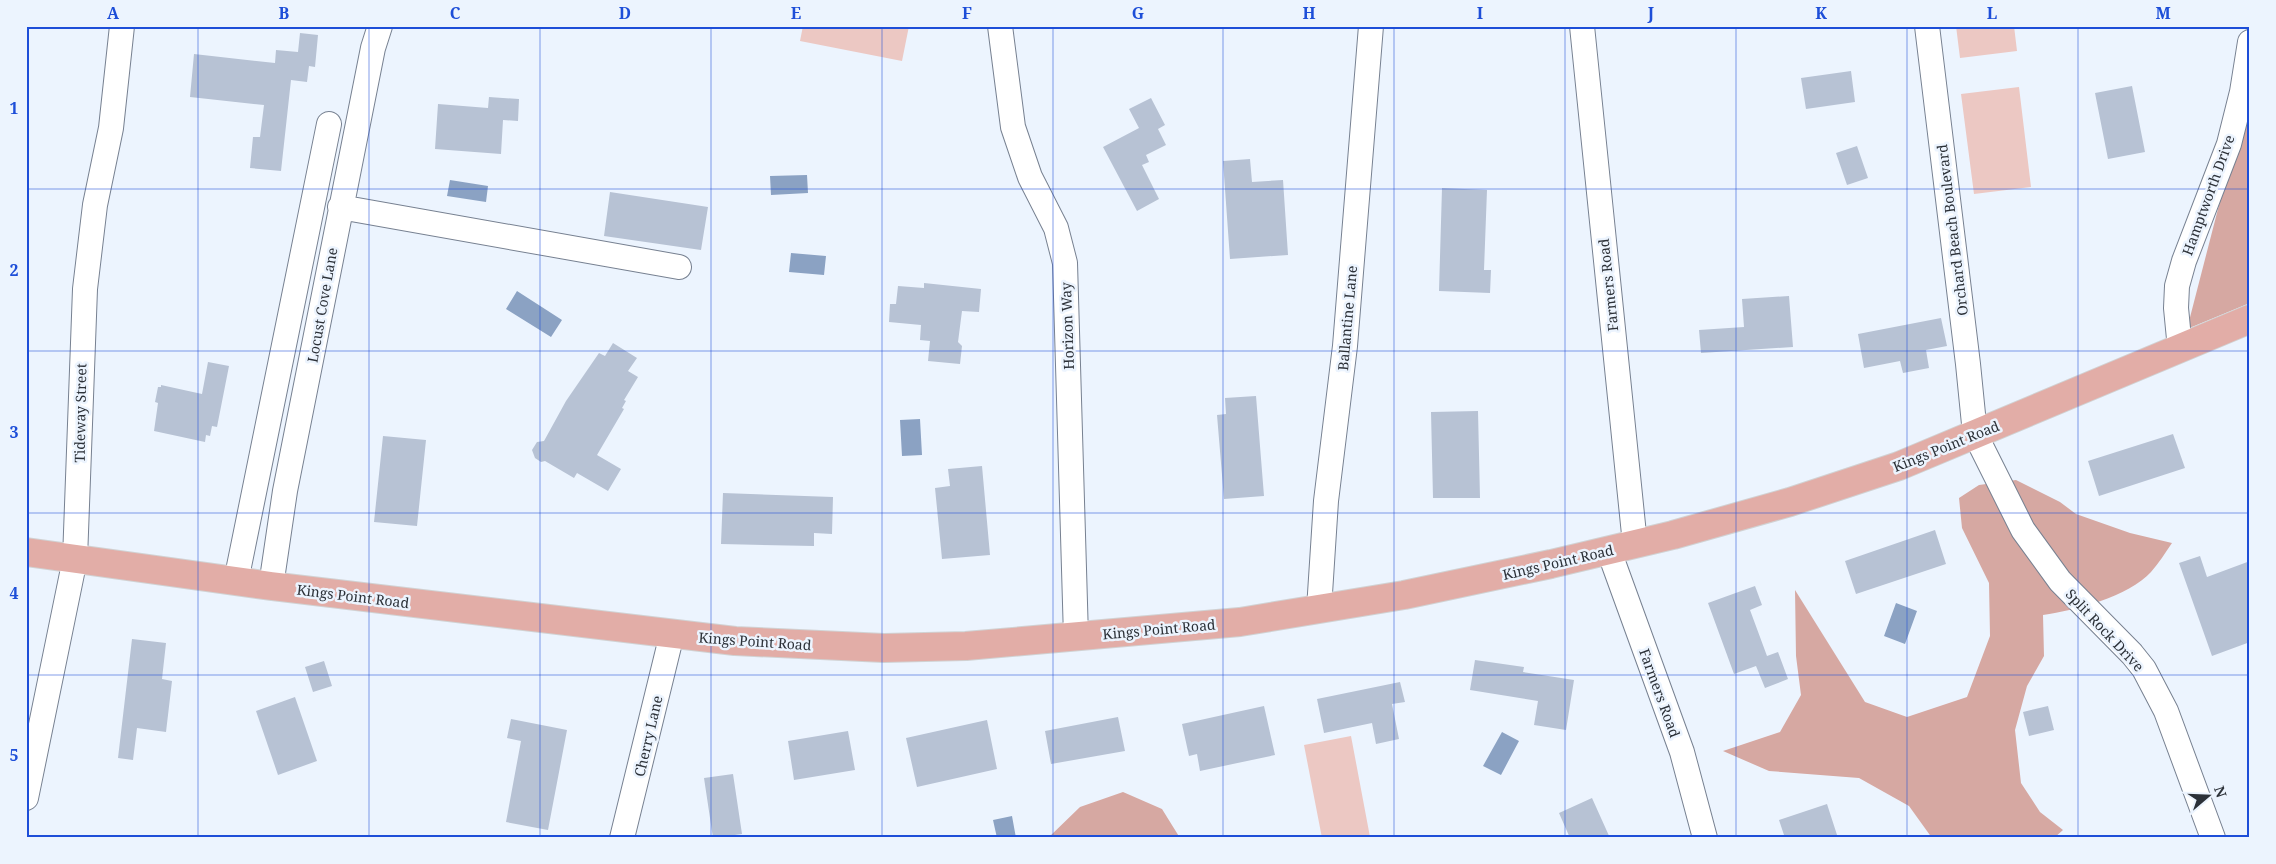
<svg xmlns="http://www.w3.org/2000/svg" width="2276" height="864" font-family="'Noto Serif',serif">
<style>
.green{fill:#ecc8c3}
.forest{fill:#d6a8a2}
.water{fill:#8ba2c3}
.building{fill:#b7c2d4}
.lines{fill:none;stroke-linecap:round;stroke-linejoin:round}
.minor-casing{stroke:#778191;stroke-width:26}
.major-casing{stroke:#d1d2d3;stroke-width:30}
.minor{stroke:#fff;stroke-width:24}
.major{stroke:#e2ada7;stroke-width:28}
.grid{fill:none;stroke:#1d4ed8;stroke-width:1;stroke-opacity:0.55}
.labels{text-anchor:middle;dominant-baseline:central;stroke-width:5;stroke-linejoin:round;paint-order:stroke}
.street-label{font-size:14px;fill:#2c3138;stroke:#ecf4fe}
.neatline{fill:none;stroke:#1d4ed8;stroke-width:2}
.grid-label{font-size:16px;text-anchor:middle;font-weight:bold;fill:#1d4ed8}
</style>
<rect width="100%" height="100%" fill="#ecf4fe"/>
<path class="green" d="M803 26H909L902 61 800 41Z
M1956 26H2014L2017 51 1960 58Z
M2019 87 2031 187 1974 194 1961 94Z
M1351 736 1370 837 1322 838 1304 745Z"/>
<path class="forest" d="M2250 85V303L2187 329Z
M2016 480 2060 502 2076 514 2130 533 2172 543C2165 553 2159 563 2151 572 2128 597 2076 610 2043 615L2044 656 2027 686 2015 730 2021 783 2040 812 2063 830 2054 838H1932L1909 806 1859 778 1769 771 1723 751 1780 732 1801 695 1796 656 1795 590 1865 702 1907 717 1967 697 1990 636 1989 583 1962 528 1959 498 1979 485Z
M1123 792 1162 809 1180 838H1048L1080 807Z"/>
<path class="water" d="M807 175 808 193 771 195 770 176Z
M450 180 488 186 486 202 447 196Z
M791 253 826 256 824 275 789 272Z
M517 291 562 320 551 337 506 309Z
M920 419 922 455 902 456 900 420Z
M1896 603 1917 611 1905 644 1884 636Z
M1502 732 1519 741 1501 775 1483 766Z
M1012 816 1016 838H997L993 820Z"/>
<path class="building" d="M300 33 318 35 315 67 309 66 307 82 291 80 281 171 250 168 253 137H260L264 105 190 97 194 54 275 63 276 50 298 52Z
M1851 71 1855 102 1806 109 1801 78Z
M2132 86 2145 152 2108 159 2095 93Z
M489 97 519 99 518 121 503 120 501 154 435 149 438 104 488 108Z
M1151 98 1165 125 1158 129 1166 145 1146 155 1149 162 1142 165 1159 199 1137 211 1103 147 1139 128 1129 109Z
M1857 146 1868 178 1847 185 1836 153Z
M1250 159 1252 182 1283 180 1288 255 1230 259 1223 161Z
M1442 188 1487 190 1484 270H1491L1490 293 1439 291Z
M610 192 708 207 701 250 604 236Z
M924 283 981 289 979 312 962 311 958 342 962 346 960 364 928 361 930 341 920 340 921 325 889 322 890 304H896L898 286 924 288Z
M1789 296 1793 347 1701 353 1699 330 1744 327 1742 299Z
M1941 318 1947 346 1926 350 1929 368 1903 373 1900 361 1864 368 1858 334Z
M613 343 637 358 628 371 638 377 624 400 626 401 622 408 624 409 597 455 621 469 608 491 577 473 574 478 545 461 541 462 535 458 532 450 537 442 544 441 566 401 599 353 605 356Z
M208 362 229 366 217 427 212 426 210 436 206 435 205 442 154 431 158 403 155 402 158 387H161V385L202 394Z
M1256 396 1264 496 1224 499 1217 415 1226 414 1225 398Z
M1478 411 1480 498H1433L1431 412Z
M2173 434 2185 468 2099 496 2088 461Z
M383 436 426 440 417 526 374 522Z
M982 466 990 555 942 559 935 488 950 486 948 469Z
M723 493 833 497 832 534 814 533V546L721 544Z
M1935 530 1946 564 1856 594 1845 561Z
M2200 556 2207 577 2250 561V642L2212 656 2179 563Z
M1755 586 1762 605 1750 610 1767 656 1778 652 1788 679 1765 688 1756 666 1734 674 1708 603Z
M132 639 166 643 162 679 172 681 166 732 137 728 133 760 118 758Z
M1475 660 1524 667 1523 672 1574 680 1566 730 1534 725 1538 701 1470 690Z
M324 661 332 686 313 692 305 667Z
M1400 682 1405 702 1392 704 1399 739 1376 744 1372 723 1324 733 1317 699Z
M295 697 317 761 278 775 256 711Z
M1264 706 1275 755 1200 771 1197 754 1189 756 1182 724Z
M2048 706 2054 730 2029 736 2023 712Z
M1118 717 1125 751 1051 764 1045 731Z
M511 719 567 730 548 830 506 822 521 741 507 738Z
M987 720 997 769 917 787 906 738Z
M848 731 855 770 794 780 788 741Z
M733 774 742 834 713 838 704 778Z
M1592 798 1610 838H1570L1559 813Z
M1827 804 1838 838H1785L1779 820Z"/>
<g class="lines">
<defs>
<path id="minor" d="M1000 26 1013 127 1030 177 1056 228 1065 263 1076 637
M1582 26 1635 544
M1927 26 1968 364 1975 434 2023 530 2060 581 2132 654 2144 669 2166 711 2213 838
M340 207 679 267
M2180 349 2176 308 2177 286 2184 261 2229 144 2242 92 2250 42
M1609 551 1682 752 1705 838
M236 581 329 124
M271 586 285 491 373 48 380 26
M1319 609 1326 501 1345 346 1371 26
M26 798 75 559 85 289 95 205 111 128 122 26
M622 838 672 634"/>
<path id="major" d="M26 552 271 586 735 641 884 648 966 646 1240 622 1404 595 1551 564 1673 535 1790 502 1899 466 2250 319"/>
</defs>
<use href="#minor" class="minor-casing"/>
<use href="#major" class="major-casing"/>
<use href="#minor" class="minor"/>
<use href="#major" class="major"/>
</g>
<path class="grid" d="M198 26V838M369 26V838M540 26V838M711 26V838M882 26V838M1053 26V838M1223 26V838M1394 26V838M1565 26V838M1736 26V838M1907 26V838M2078 26V838M26 189H2250M26 351H2250M26 513H2250M26 675H2250"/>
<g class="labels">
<g class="street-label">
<text transform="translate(2208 195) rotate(-70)">Hamptworth Drive</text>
<text transform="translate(1952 230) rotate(-97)">Orchard Beach Boulevard</text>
<text transform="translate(1608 285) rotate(-96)">Farmers Road</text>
<text transform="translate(322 305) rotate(-80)">Locust Cove Lane</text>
<text transform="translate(1347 318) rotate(-85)">Ballantine Lane</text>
<text transform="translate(1067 326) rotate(-92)">Horizon Way</text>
<text transform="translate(80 413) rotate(-89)">Tideway Street</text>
<text transform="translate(1946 446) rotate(-22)">Kings Point Road</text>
<text transform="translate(1558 562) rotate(-13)">Kings Point Road</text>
<text transform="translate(353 596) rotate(7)">Kings Point Road</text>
<text transform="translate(1159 629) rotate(-5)">Kings Point Road</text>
<text transform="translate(2105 630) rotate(47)">Split Rock Drive</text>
<text transform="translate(755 641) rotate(4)">Kings Point Road</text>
<text transform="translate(1660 693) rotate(70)">Farmers Road</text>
<text transform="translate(648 736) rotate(-77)">Cherry Lane</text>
</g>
</g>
<rect width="2276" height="864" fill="none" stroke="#ecf4fe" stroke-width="55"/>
<g transform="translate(2208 796) rotate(71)" stroke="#ecf4fe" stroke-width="4" paint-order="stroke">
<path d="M0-4L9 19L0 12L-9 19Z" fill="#2c3138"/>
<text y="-8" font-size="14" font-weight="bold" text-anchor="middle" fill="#2c3138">N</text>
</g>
<rect x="28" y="28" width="2220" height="808" class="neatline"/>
<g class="grid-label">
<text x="113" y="19">A</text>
<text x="284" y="19">B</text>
<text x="455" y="19">C</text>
<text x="625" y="19">D</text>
<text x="796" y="19">E</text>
<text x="967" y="19">F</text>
<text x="1138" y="19">G</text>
<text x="1309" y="19">H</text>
<text x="1480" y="19">I</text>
<text x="1651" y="19">J</text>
<text x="1821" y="19">K</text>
<text x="1992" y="19">L</text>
<text x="2163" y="19">M</text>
<text x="14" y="114">1</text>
<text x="14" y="276">2</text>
<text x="14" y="438">3</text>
<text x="14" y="599">4</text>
<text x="14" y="761">5</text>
</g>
</svg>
